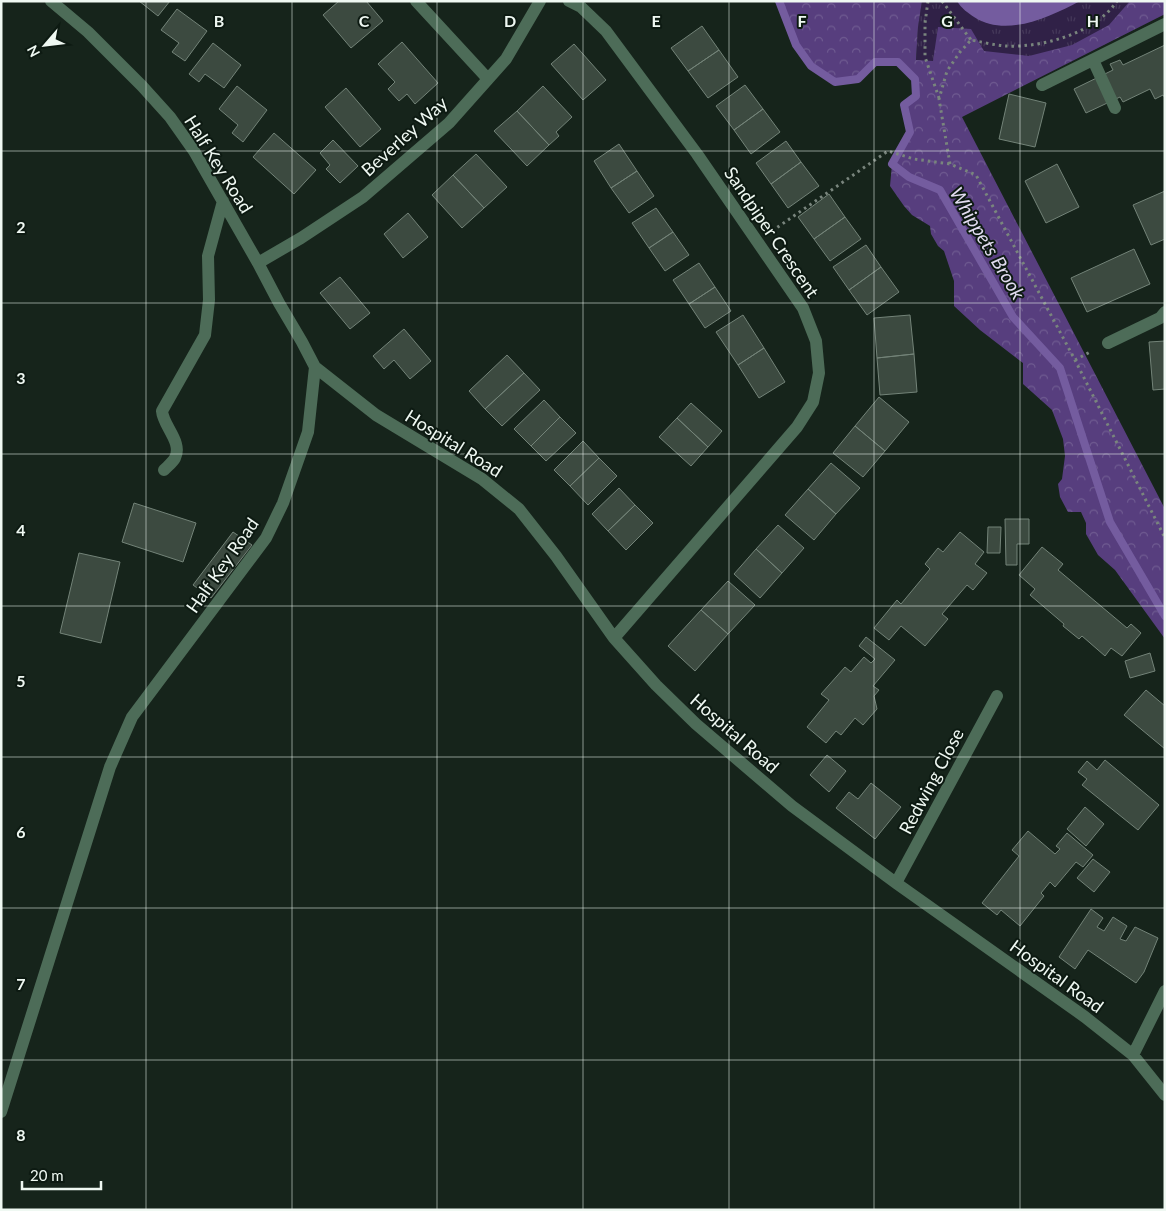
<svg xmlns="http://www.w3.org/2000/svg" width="1166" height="1211" font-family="Lato,sans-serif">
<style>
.grass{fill:url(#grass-tufts)}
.forest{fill:url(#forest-crowns)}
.water{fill:#745c9f}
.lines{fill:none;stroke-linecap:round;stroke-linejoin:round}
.stream{stroke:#745c9f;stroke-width:8}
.building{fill:#3c4a40;stroke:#738378}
.path{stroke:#79857d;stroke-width:3;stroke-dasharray:2.5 4;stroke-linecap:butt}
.minor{stroke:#4d6c58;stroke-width:12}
.grid{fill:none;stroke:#eff8f2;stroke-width:1;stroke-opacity:0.55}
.labels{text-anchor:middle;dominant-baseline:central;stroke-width:4;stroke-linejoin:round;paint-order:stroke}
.street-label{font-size:18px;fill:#eff8f2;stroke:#0d1a12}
.water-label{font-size:19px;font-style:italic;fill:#e2dcf0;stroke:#0d1a12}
.grid-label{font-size:16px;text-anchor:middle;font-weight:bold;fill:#eff8f2;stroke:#0d1a12;stroke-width:4;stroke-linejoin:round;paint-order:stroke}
</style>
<defs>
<pattern id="grass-tufts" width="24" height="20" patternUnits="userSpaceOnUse" patternTransform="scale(1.25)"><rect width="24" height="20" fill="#302147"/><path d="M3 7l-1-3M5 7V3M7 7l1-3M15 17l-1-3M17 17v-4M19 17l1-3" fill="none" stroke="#443759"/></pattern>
<pattern id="forest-crowns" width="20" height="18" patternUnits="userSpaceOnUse" patternTransform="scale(1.25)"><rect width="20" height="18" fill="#573e7e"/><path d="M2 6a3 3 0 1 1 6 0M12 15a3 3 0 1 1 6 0" fill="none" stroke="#6f5b91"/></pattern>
</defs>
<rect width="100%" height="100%" fill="#16241b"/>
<path class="grass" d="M922 1H1165V14L962 116 915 79 918 26Z"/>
<path class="forest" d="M779 1H922L918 27 916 60 933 61 938 27 971 29 984 51 1029 56 1072 45 1109 25 1130 1H1165V14L962 117 1165 509V639L1115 570 1098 555 1086 534V523L1081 512H1068L1060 497 1058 484 1062 479 1065 456 1063 439 1052 410 1023 384V363L980 330 954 306V281L944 251 938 246 931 234 930 226 912 215 904 206 890 186 892 164 910 132 904 105 916 96 915 79 898 62H875L858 79 835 82 811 66 796 45Z"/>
<path class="water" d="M957 1H1080C1050 17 1006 38 974 17 968 13 961 8 957 1Z"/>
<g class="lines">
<path class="stream" d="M779 1 796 45 811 66 835 82 858 79 875 62H898L915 79 916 96 904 105 910 132 892 164 909 177 940 190 1013 317 1060 368 1110 522 1165 616"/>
</g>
<path class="building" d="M139 1H170L158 16Z
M339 1H366L383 21 351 48 323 15Z
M177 9 207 31 185 61 172 52 179 43 161 30Z
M702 26 719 50 688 71 671 48Z
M402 42 438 83 415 104 407 94 399 101 388 89 395 82 378 64Z
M213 43 241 65 224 88 205 74 199 82 189 74Z
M574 44 606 80 583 100 551 64Z
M1165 45V98L1163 95 1155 99 1150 89 1123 102 1120 97 1086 113 1074 89 1113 70 1110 64 1120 60 1123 65Z
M719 50 738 77 708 98 688 71Z
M745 85 763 109 734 130 716 106Z
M237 86 267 110 243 142 232 133 238 125 219 109Z
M543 86 572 117 556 132 559 136 549 145 517 111Z
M346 88 381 129 360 147 325 107Z
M1009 94 1046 103 1035 147 999 139Z
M763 109 780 132 751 154 734 130Z
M517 111 549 145 527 166 494 131Z
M274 133 316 170 294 194 253 157Z
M333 140 358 166 340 183 326 169 330 165 320 153Z
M786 141 801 162 771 184 756 163Z
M619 144 637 171 611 188 594 161Z
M476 154 507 187 484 208 453 175Z
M801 162 819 186 788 208 771 184Z
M1057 164 1079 207 1046 223 1025 181Z
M637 171 654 196 629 213 611 188Z
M453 175 484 208 462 228 432 195Z
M1165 191V239L1151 245 1133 205Z
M829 194 845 217 814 239 798 217Z
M656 208 673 232 649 248 632 223Z
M408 213 428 237 403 258 384 234Z
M845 217 861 239 830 261 814 239Z
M673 232 689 255 665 271 649 248Z
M866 245 881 267 849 290 833 267Z
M1134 249 1150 284 1087 312 1071 278Z
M699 263 715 287 689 304 673 280Z
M881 267 899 292 867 315 849 290Z
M340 277 370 313 350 329 320 293Z
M715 287 731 311 705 328 689 304Z
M743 315 764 348 738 365 716 332Z
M910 315 914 354 877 358 874 318Z
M404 329 431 361 410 379 394 360 384 369 373 356Z
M1165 341V389L1153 390 1149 342Z
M764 348 785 382 759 398 738 365Z
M914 354 917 392 880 395 877 358Z
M507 355 524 373 485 409 469 391Z
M524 373 540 390 502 426 485 409Z
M879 397 909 422 885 451 855 426Z
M544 400 560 417 531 446 514 429Z
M691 403 722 431 708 447 677 418Z
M560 417 576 433 546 461 531 446Z
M677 418 708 447 691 466 659 437Z
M855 426 885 451 863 477 833 453Z
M583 441 599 458 570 486 554 470Z
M599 458 617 476 588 505 570 486Z
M831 463 860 488 836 514 808 489Z
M619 488 635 505 608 531 592 514Z
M808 489 836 514 814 540 785 515Z
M134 503 196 523 183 562 122 542Z
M635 505 653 523 626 550 608 531Z
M1005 519H1029V544H1017V565H1006Z
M778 525 804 548 782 573 756 549Z
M988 527H1001L1000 553H987Z
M233 532 252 545 211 598 193 585Z
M960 532 984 552 975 564 987 573 973 590 967 585 942 614 948 619 925 646 901 626 889 640 874 628 897 600 901 604 930 569 925 564 938 548 943 552Z
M1042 547 1063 564 1058 570 1127 628 1131 624 1141 633 1122 656 1111 648 1105 656 1082 636 1079 639 1063 626 1064 624 1030 595 1035 589 1019 575Z
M756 549 782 573 760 598 734 574Z
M79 553 120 562 101 643 60 633Z
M728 581 755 605 728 634 701 610Z
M701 610 728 634 695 671 668 646Z
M866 637 895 660 873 686 879 690 874 696 877 709 863 725 855 718 841 735 836 731 826 743 807 727 829 700 821 694 845 667 851 672 864 657 871 663 875 659 859 646Z
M1150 653 1155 671 1130 678 1125 661Z
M1146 690 1165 706V749L1124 715Z
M827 755 846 771 829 792 810 775Z
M1105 760 1159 805 1138 830 1082 785 1087 779 1078 772 1087 761 1097 770Z
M871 783 901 807 875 839 836 808 849 792 858 799Z
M1085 807 1104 824 1086 846 1067 829Z
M1028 831 1055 854 1060 849 1056 846 1067 833 1093 855 1083 867 1076 862 1055 887 1050 882 1041 893 1044 896 1020 926 1001 910 997 915 982 903 1019 856 1012 850Z
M1093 859 1110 872 1094 892 1077 878Z
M1091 909 1103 918 1097 927 1104 931 1113 917 1127 926 1120 939 1126 941 1135 927 1158 938 1144 972 1136 983 1088 950 1075 969 1059 957Z"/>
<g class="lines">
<path class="path" d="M928 1 925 23V57L939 98
M942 1 971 40
M950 164 939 99 947 71 960 52 971 40C982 42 994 45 1005 46 1042 48 1096 33 1117 1
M772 231 888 151 914 159 950 164 976 175 1075 360 1165 538
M1075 360 1092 351"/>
<path class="minor" d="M416 1 488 79
M569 1 581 7 606 31 697 154 803 308 816 341 819 373 813 402 797 427 614 638
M1093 60 1115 108
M1042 85 1165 24
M258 263 301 238 363 197 449 123 506 59 540 1
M1108 343 1160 318 1165 312
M315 367 376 415 482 479 519 509 556 556 614 638 656 685 696 724 792 806 896 883 1085 1017 1133 1055 1165 1095
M164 470C168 466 173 462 175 458 183 442 163 426 162 411L205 335 209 300 208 256 223 201
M896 883 997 696
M1133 1055 1165 991
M1 1112 110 767 132 717 266 538 283 503 308 432 315 367 302 342 279 303 258 263 194 151 170 117 142 86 88 32 51 1"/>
</g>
<path class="grid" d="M146 1V1210M292 1V1210M437 1V1210M583 1V1210M729 1V1210M874 1V1210M1020 1V1210M1 151H1165M1 303H1165M1 454H1165M1 606H1165M1 757H1165M1 908H1165M1 1060H1165"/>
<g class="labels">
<g class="street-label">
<text transform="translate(404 136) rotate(-42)">Beverley Way</text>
<text transform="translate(219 164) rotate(58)">Half Key Road</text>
<text transform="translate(772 232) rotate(56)">Sandpiper Crescent</text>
<text transform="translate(454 443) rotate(32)">Hospital Road</text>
<text transform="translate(222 565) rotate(-55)">Half Key Road</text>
<text transform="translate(735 733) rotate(41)">Hospital Road</text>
<text transform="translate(931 781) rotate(-62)">Redwing Close</text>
<text transform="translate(1057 976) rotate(36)">Hospital Road</text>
</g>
<g class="water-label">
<text transform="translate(988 243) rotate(59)">Whippets Brook</text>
</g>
</g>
<g class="grid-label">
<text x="219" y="27">B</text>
<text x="364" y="27">C</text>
<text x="510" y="27">D</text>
<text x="656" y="27">E</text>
<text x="802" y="27">F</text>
<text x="947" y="27">G</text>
<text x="1093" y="27">H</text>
<text x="21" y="233">2</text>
<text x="21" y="384">3</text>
<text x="21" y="536">4</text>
<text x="21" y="687">5</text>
<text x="21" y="838">6</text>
<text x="21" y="990">7</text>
<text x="21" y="1141">8</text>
</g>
<rect width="1166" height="1211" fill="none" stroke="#eff8f2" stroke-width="5"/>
<g transform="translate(45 45) rotate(242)" stroke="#0d1a12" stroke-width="4" paint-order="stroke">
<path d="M0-4L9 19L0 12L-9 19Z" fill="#eff8f2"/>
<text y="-8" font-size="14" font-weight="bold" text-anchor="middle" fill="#eff8f2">N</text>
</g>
<path d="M22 1181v8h79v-8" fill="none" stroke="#eff8f2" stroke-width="2.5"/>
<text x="30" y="1181" font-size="15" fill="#eff8f2" stroke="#0d1a12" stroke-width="4" paint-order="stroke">20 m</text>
</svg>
